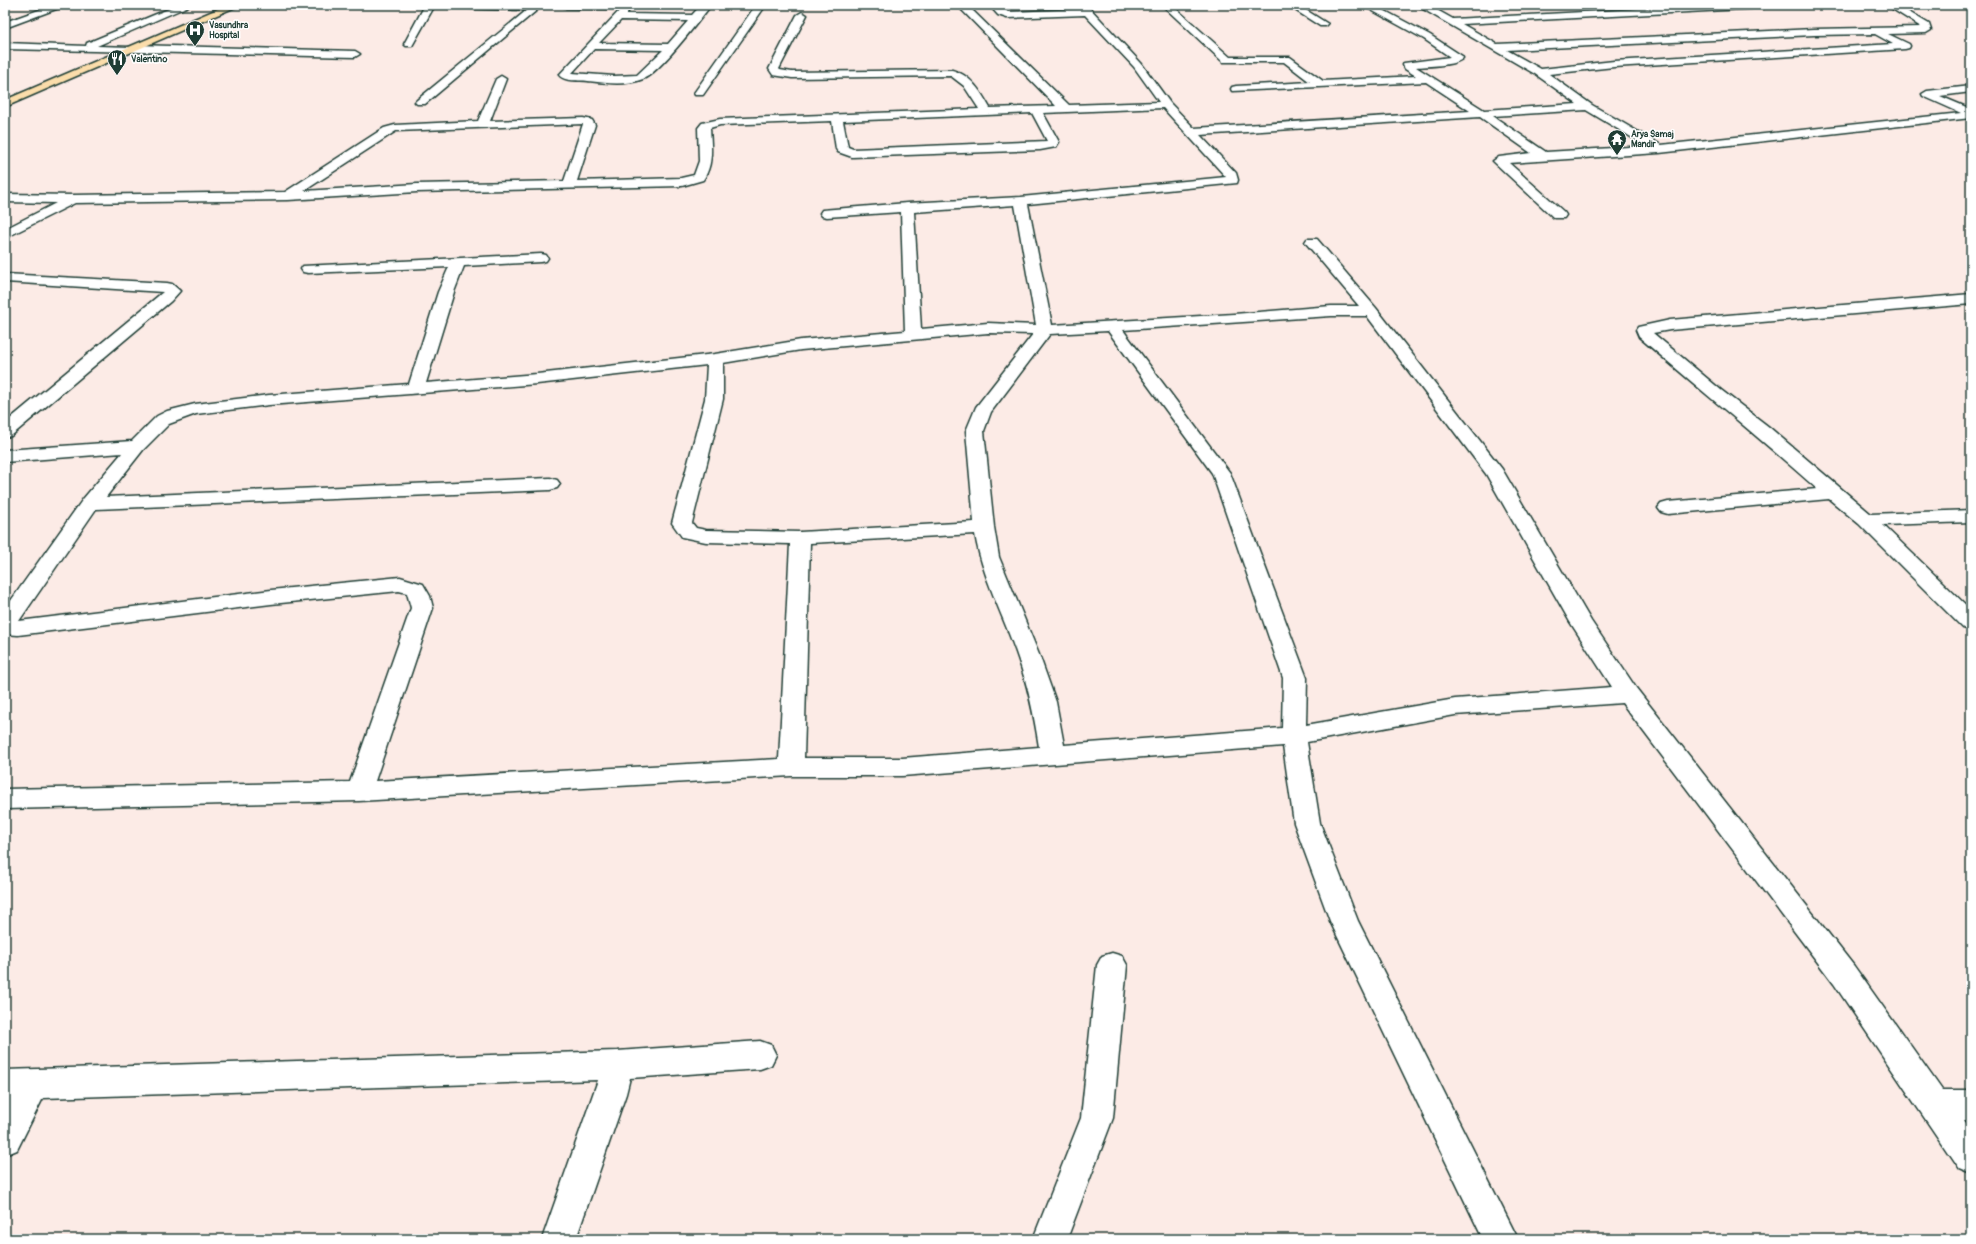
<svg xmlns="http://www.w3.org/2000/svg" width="1976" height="1244" font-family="Pangolin,sans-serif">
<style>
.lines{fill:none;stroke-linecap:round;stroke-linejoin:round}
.minor-casing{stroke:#1f3d34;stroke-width:3}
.highway-casing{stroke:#1f3d34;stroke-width:3}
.minor{fill:#fff;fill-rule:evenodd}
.highway{fill:#fbddab;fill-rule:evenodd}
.labels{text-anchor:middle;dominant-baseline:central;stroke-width:3;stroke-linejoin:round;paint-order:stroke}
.far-poi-label{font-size:9px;font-weight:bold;fill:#1f3d34;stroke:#fff;text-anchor:start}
</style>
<rect width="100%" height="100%" fill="#fcebe6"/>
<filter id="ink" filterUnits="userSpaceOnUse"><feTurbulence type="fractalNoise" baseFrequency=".025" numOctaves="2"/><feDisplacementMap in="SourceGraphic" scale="8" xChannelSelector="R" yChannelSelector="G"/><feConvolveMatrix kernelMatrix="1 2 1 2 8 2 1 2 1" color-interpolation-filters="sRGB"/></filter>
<g filter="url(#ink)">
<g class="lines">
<defs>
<path id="minor" d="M53 5H67L5 28V22Z
M178 5H191L97 46 131 47 135 45 355 51 360 54 355 57 5 49V43L86 46 87 43Z
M425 5H435L412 46H406L404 44Z
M444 5H543L425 104H417L415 102 417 100 527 10 449 8Z
M561 5H633L626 14 692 15 701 5H711C699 21 659 73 643 79 626 86 605 83 588 81 580 80 564 82 559 75L621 9 566 8ZM621 20 688 21 668 44 599 43ZM594 49 663 50 637 75 614 76 572 73Z
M756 5H766L703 95H695L694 93Z
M957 5H967L1069 105 1159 102 1134 67 1085 15 1007 18 998 15 989 5H999L1008 12 1081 9 1077 5H1087L1141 63 1170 103 1194 128 1470 111 1426 82 1232 91 1231 89 1232 87 1236 86 1310 82 1284 62H1223L1162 5H1172L1230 57H1290L1323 81 1416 76 1405 69 1403 65 1404 63 1450 57 1424 39 1362 5H1374L1430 35 1462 56 1463 58C1456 66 1427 66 1416 67L1484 110 1577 104 1535 74 1416 5H1428L1453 19 1713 5H1768L1763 8 1462 24 1497 44 1814 29 1921 27 1886 5H1897L1929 24 1931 30 1926 33 1888 34 1909 44 1910 46 1909 48 1905 49 1614 67 1549 74 1592 105 1661 145 1961 113 1923 96 1922 94 1927 91 1971 86V92L1940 96 1971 109V118L1659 153 1509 163 1564 212 1566 215 1564 218H1554L1493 161 1499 157 1531 153 1480 117 1200 135 1236 173 1238 180 1237 183 1028 204 1052 325 1234 314 1331 306H1359L1305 242 1307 239H1317L1376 308 1502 469 1591 621 1636 688 1854 966 1942 1090H1971V1120H1964L1971 1130V1174L1959 1169 1834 984 1622 703 1455 715 1307 742 1320 823 1358 921 1518 1239H1483L1330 921 1294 823 1283 746 902 776H791L359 801 5 809V789L350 782 411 608 407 593 399 591 271 604 18 635 5 634V609L83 499 122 453 5 462V450L132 441 157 416 167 411 195 404 269 395 409 384 438 292 449 267 308 273 303 272 301 269 303 266 541 254 546 255 548 258 546 261 541 262 464 266 454 292 426 383 537 374 715 354 801 340 905 331 901 212 827 217 822 216 820 213 822 210 907 203 1021 197 1226 177 1163 108 1043 113 1059 142 1056 147 1040 150 852 157 838 152 836 149 832 121 720 125 710 128C711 146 714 164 703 180L682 186 417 192 288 200 75 203 5 238V229L56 203 5 202V194L73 195 285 192 384 128 395 125 478 121 496 79 501 76 506 79 490 121 583 118 592 120 595 125 577 181 681 178 694 175 699 161 698 128 702 123 720 119 979 109 964 86 951 76 792 78 773 75 769 69 797 15 802 12 807 15 779 69 780 70 792 72 952 70C971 75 981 92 990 108L1056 106ZM1875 34 1893 44 1614 61 1541 69 1507 50 1814 35ZM1586 110 1646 146 1546 152 1493 116ZM1032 113 1047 141 853 149 848 147 843 121ZM583 124 564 181 417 184 304 191 396 131ZM1015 205 1036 325 988 323 921 329 914 212ZM1331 316H1367L1486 474 1570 622 1612 687 1455 699 1306 725 1307 678 1230 473 1123 330ZM1108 331 1212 473 1283 678 1282 728 1064 745 1056 702 1040 657 999 557 994 527 984 431 991 412 1050 334ZM988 333 1033 334 976 407 966 431 974 522 800 532 706 530 696 528 692 523 723 399V363L801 350ZM707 365 705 399 672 523 682 537 706 542 790 544 779 759 375 781 433 608 430 596 423 584 400 577 271 590 19 621 96 509 550 490 557 488 560 484 557 480 550 478 106 497 143 450 169 424 196 414 269 405 537 384ZM975 534C982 577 1004 616 1018 658 1029 689 1034 715 1039 747L902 758H804L810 543Z
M1287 5H1298L1328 24 1326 26H1320Z
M5 274 167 283 172 284 180 291 171 301 11 436 5 437V423L163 292 5 282Z
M1971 294V304L1670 330 1653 333 1721 390 1769 427 1871 514 1971 510V522L1883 525 1971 610V630L1963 628 1859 524 1829 499 1668 514 1661 512 1658 508 1661 504 1668 502 1817 489C1759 437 1698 388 1639 337L1636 330 1638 327 1670 320Z
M1112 953 1122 956 1127 965 1113 1118 1067 1239H1033L1081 1118 1097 965 1102 956Z
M760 1041 771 1045 776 1055 771 1065 760 1069 630 1078 626 1094 576 1239H542L598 1080 43 1098 17 1150 5 1155V1106L8 1100H5V1070L617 1051Z"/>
<path id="highway" d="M227 5H240L5 107V100Z"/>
</defs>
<use href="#minor" class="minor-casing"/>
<use href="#highway" class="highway-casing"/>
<use href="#minor" class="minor"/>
<use href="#highway" class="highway"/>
</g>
</g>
<defs>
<symbol id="hospital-pin" viewBox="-11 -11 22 30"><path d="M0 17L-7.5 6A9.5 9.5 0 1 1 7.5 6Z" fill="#1f3d34" stroke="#fff"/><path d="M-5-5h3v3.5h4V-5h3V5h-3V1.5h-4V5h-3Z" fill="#fff"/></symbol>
<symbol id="restaurant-pin" viewBox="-11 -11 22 30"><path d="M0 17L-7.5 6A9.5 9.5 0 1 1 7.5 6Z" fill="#1f3d34" stroke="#fff"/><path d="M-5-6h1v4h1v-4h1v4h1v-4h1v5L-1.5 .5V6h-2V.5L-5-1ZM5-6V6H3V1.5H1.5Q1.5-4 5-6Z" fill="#fff"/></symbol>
<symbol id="temple-pin" viewBox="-11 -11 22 30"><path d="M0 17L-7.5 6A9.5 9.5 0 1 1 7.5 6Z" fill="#1f3d34" stroke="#fff"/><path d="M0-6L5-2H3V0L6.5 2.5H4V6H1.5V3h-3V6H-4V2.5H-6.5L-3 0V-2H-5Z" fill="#fff"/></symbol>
</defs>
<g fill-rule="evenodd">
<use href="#hospital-pin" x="184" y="19" width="22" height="30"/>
<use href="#restaurant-pin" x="106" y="48" width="22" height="30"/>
<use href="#temple-pin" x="1606" y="128" width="22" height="30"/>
</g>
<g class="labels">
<g class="far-poi-label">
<text x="209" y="25">Vasundhra<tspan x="209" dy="10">Hospital</tspan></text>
<text x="131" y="59">Valentino</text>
<text x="1631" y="134">Arya Samaj<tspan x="1631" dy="10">Mandir</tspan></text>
</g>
</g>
<rect width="1976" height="1244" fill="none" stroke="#fff" stroke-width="20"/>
<rect x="10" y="10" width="1956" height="1224" fill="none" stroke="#1f3d34" stroke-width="1.5" filter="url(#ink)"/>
</svg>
